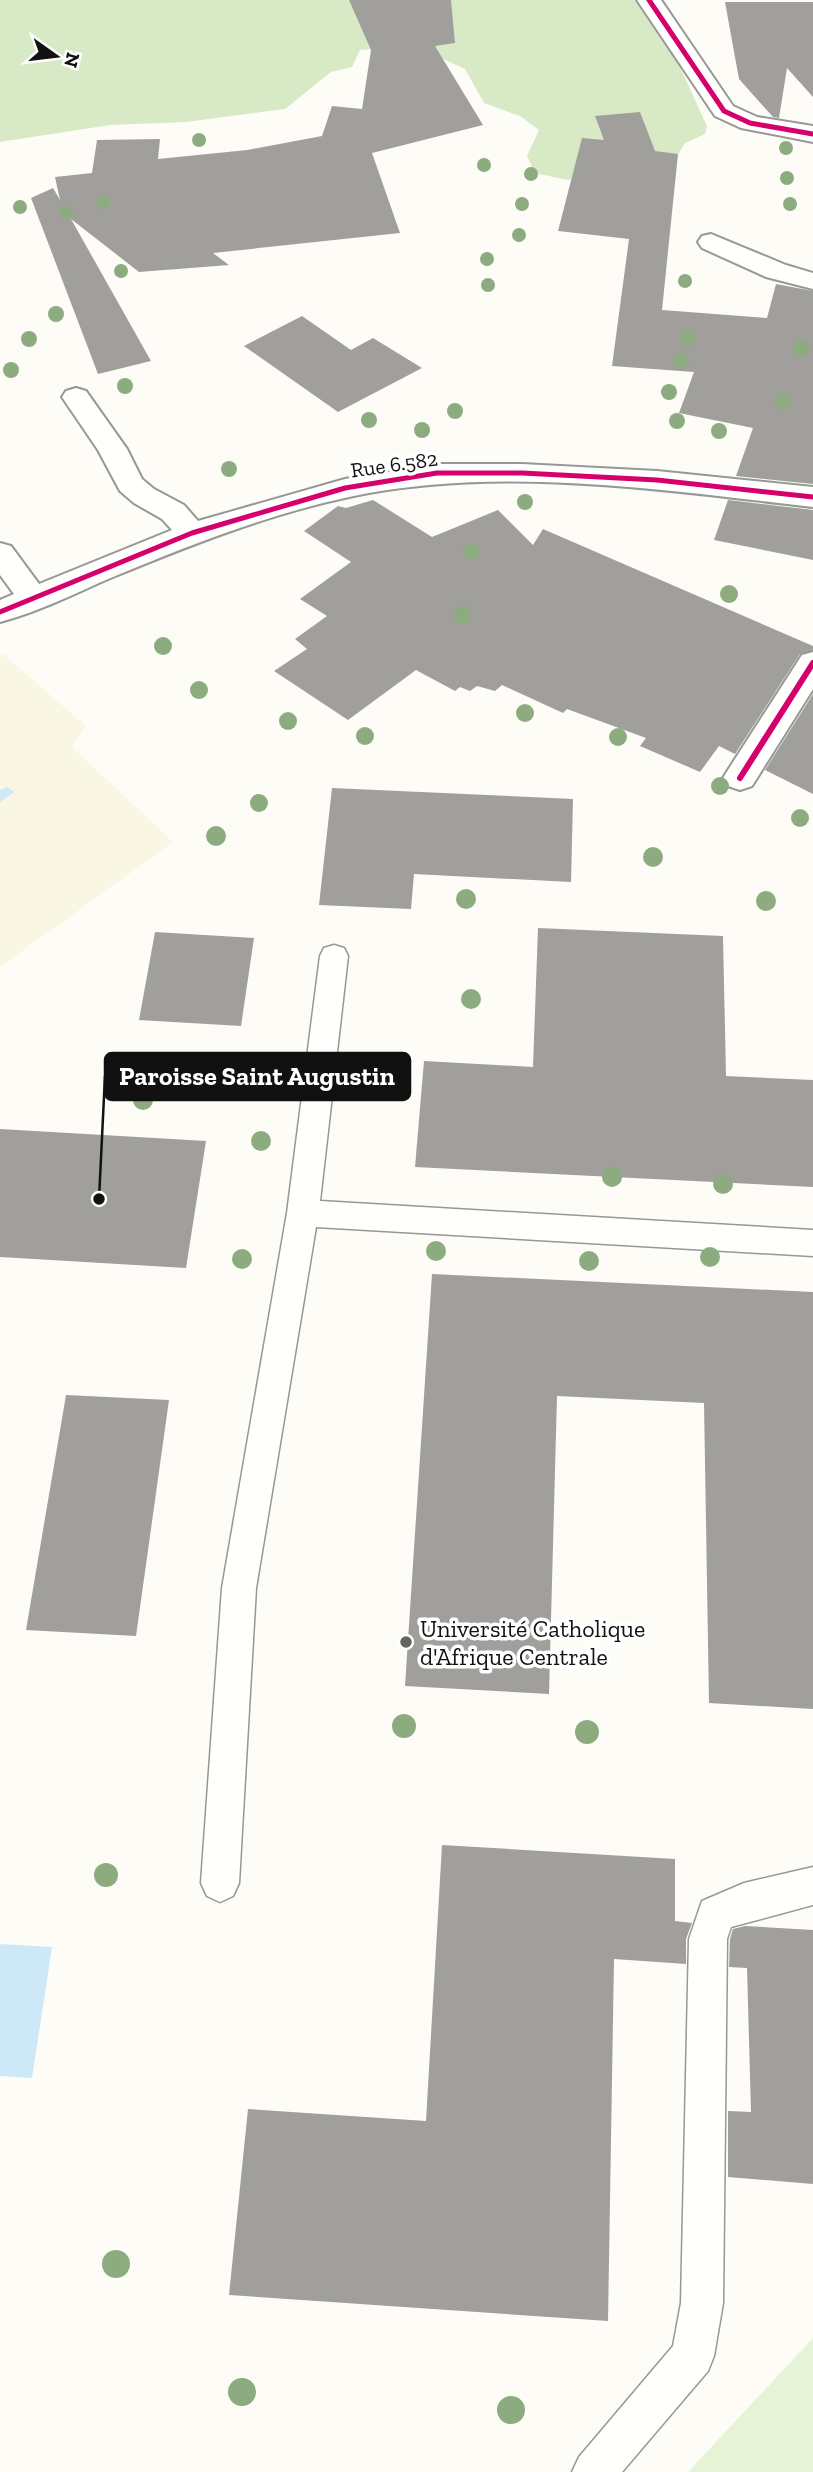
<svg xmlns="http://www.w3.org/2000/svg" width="813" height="2472" font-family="'Zilla Slab',serif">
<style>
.farmland{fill:#f9f7e4}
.green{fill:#e7f3d7}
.forest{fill:#d8eac5}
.water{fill:#cde8f7}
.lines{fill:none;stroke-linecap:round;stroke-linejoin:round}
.stream{fill:#cde8f7;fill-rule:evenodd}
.building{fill:#a19f9c}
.service-casing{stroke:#979795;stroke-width:3}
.minor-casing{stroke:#979795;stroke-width:4}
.service{fill:#fffffe;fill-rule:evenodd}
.minor{fill:#fffffe;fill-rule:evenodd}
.cycleway-far1-casing{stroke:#fff;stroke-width:9}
.cycleway-casing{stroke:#fff;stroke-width:10}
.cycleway-far1{stroke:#d6006c;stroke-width:5}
.cycleway{stroke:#d6006c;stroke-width:6}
.tree{fill:#8cac80}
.poi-dot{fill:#646362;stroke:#fff;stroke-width:2.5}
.labels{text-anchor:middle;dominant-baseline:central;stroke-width:7;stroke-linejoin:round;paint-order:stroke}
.far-street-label{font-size:21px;fill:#111;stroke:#fff}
.poi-label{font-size:24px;fill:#111;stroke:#fff;text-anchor:start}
.leader{fill:none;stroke:#111;stroke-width:2.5}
.callout-dot{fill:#111;stroke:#fff;stroke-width:2.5}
.callout{fill:#111;stroke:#111;stroke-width:2.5}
.callout-label{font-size:26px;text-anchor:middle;font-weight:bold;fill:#fff}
</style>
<rect width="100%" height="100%" fill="#fdfcf7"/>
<path class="farmland" d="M3 654 86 726 72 747 173 842 0 967V655Z"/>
<path class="green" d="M813 2338V2472H688Z"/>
<path class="forest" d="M0 0H634C669 32 687 84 707 126L705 134 685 143 671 166 567 180 535 173 527 156 539 130 520 116 484 103 465 69 415 46 360 50 352 67 331 72 285 109 186 122 110 125 0 142Z"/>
<path class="water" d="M0 1944 52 1947 32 2078 0 2076Z"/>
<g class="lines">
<path class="stream" d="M7 787 14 792 0 802V790Z"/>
</g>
<path class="building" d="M349 0H451L455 43 435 46 483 125 372 153 400 233 213 253 229 265 139 272 71 219 151 361 98 374 31 198 53 188 60 200 55 177 92 173 97 140 160 139 158 159 247 150 322 136 332 106 362 109 371 50Z
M725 2H813V97L787 68 779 118 773 117 739 79Z
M640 112 655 151 678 154 662 310 767 318 776 284 813 291V484L736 476 753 428 679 413 694 372 612 366 629 239 558 231 582 138 604 140 595 116Z
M302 316 351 350 373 338 422 368 338 412 244 346Z
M373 500 432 537 498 510 533 545 543 529 813 646V650L800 654 735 754 719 746 700 772 640 746 646 738 567 709 563 713 502 685 495 691 477 686 470 691 460 687 455 691 416 670 348 720 274 671 307 649 295 639 327 616 300 599 351 562 304 531 338 506 346 508Z
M728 500 813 510V560L714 540Z
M813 694V794L765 770Z
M332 788 573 799 571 882 414 874 411 909 319 905Z
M538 928 723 936 726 1076 813 1080V1187L415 1167 424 1061 533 1067Z
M155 932 254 938 241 1026 139 1020Z
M0 1129 206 1141 186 1268 0 1257Z
M432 1274 813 1292V1709L709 1703 704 1403 557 1396 549 1694 405 1686Z
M66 1395 169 1400 136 1636 26 1630Z
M442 1845 675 1859V1921L692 1923 686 1939V1964L614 1959 608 2321 229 2295 248 2109 426 2121Z
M745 1926 813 1930V2184L728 2177V2111L751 2112 747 1968 729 1967 730 1939 733 1929Z"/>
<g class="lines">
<defs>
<path id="service" d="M334 945 344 948 348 956 320 1201 813 1230V1256L316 1227 256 1588 239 1883 233 1896 220 1902 207 1896 201 1883 222 1588 287 1213 320 956 324 948Z
M813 1867V1905L731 1927 727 1939 723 2303 714 2356 708 2371 622 2472H572L579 2457 673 2346 681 2303 689 1939 702 1901 744 1883Z"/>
<path id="minor" d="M637 0H661L733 106 757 117 813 126V142L741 128 715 116Z
M711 234 786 265 813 273V289L766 277 702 248 698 242 702 236Z
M76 388 86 391 127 449 142 479 154 489 184 505 198 521 345 479 437 464H522L657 471 813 487V507C662 490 499 465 349 497 269 514 188 546 113 577 75 593 39 612 0 622V600L14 594 0 575V543L11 546 39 584 172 530 162 519 134 503 120 491 98 450 62 397 66 391Z
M813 652V689L752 786 740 790 728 786 723 778 728 770 802 655Z"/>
</defs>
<use href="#service" class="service-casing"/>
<use href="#minor" class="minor-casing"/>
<use href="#service" class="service"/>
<use href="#minor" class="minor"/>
<defs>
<path id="cycleway-far1" d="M649 0 724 111 750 123 813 134
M0 612 192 533 345 488 437 473H522L657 480 813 497"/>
<path id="cycleway" d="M740 778 813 663"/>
</defs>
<use href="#cycleway-far1" class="cycleway-far1-casing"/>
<use href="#cycleway" class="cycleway-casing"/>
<use href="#cycleway-far1" class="cycleway-far1"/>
<use href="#cycleway" class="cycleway"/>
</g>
<g class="tree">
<circle cx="199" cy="140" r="7"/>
<circle cx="786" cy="148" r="7"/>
<circle cx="484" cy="165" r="7"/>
<circle cx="531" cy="174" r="7"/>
<circle cx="787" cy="178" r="7"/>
<circle cx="103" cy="202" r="7"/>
<circle cx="522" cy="204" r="7"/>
<circle cx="790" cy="204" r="7"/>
<circle cx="20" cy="207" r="7"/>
<circle cx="66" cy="212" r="7"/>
<circle cx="519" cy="235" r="7"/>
<circle cx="487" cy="259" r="7"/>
<circle cx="121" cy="271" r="7"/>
<circle cx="685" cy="281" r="7"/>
<circle cx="488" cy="285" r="7"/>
<circle cx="56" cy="314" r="8"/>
<circle cx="688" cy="338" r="8"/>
<circle cx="29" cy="339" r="8"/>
<circle cx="801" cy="348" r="8"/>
<circle cx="681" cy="361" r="8"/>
<circle cx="11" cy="370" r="8"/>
<circle cx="125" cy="386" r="8"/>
<circle cx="669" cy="392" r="8"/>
<circle cx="783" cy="401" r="8"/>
<circle cx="455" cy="411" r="8"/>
<circle cx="369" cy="420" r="8"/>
<circle cx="677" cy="421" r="8"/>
<circle cx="422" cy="430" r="8"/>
<circle cx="719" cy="431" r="8"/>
<circle cx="229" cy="469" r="8"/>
<circle cx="525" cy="502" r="8"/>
<circle cx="471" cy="552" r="8"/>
<circle cx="729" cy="594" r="9"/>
<circle cx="462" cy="615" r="9"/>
<circle cx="163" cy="646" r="9"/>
<circle cx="199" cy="690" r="9"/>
<circle cx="525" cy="713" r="9"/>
<circle cx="288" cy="721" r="9"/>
<circle cx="365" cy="736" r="9"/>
<circle cx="618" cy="737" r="9"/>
<circle cx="720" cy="786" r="9"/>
<circle cx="259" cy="803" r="9"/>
<circle cx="800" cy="818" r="9"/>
<circle cx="216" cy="836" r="10"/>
<circle cx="653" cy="857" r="10"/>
<circle cx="466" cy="899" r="10"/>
<circle cx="766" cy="901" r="10"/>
<circle cx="471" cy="999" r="10"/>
<circle cx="143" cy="1100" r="10"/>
<circle cx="261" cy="1141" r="10"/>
<circle cx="612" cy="1177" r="10"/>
<circle cx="723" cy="1184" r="10"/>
<circle cx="436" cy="1251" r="10"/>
<circle cx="710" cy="1257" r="10"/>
<circle cx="242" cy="1259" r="10"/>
<circle cx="589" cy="1261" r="10"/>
<circle cx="404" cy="1726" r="12"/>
<circle cx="587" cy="1732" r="12"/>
<circle cx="106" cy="1875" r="12"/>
<circle cx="116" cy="2264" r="14"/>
<circle cx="242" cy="2392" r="14"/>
<circle cx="511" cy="2410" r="14"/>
</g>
<circle class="poi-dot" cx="406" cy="1642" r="7"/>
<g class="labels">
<g class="far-street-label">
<text transform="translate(394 464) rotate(-8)">Rue 6.582</text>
</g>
<g class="poi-label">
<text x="420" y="1628">Université Catholique<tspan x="420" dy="28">d'Afrique Centrale</tspan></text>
</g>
</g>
<path class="leader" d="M99 1199L105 1076"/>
<circle class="callout-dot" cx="99" cy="1199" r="7"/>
<rect class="callout" x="105" y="1053" width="305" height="47" rx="7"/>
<g class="callout-label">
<text x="257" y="1085">Paroisse Saint Augustin</text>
</g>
<g transform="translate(56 56) rotate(104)" stroke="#ffffff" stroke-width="5" paint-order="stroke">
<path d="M0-5L12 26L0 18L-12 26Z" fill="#111111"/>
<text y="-10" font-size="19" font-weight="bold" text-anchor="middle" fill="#111111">N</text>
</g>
</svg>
